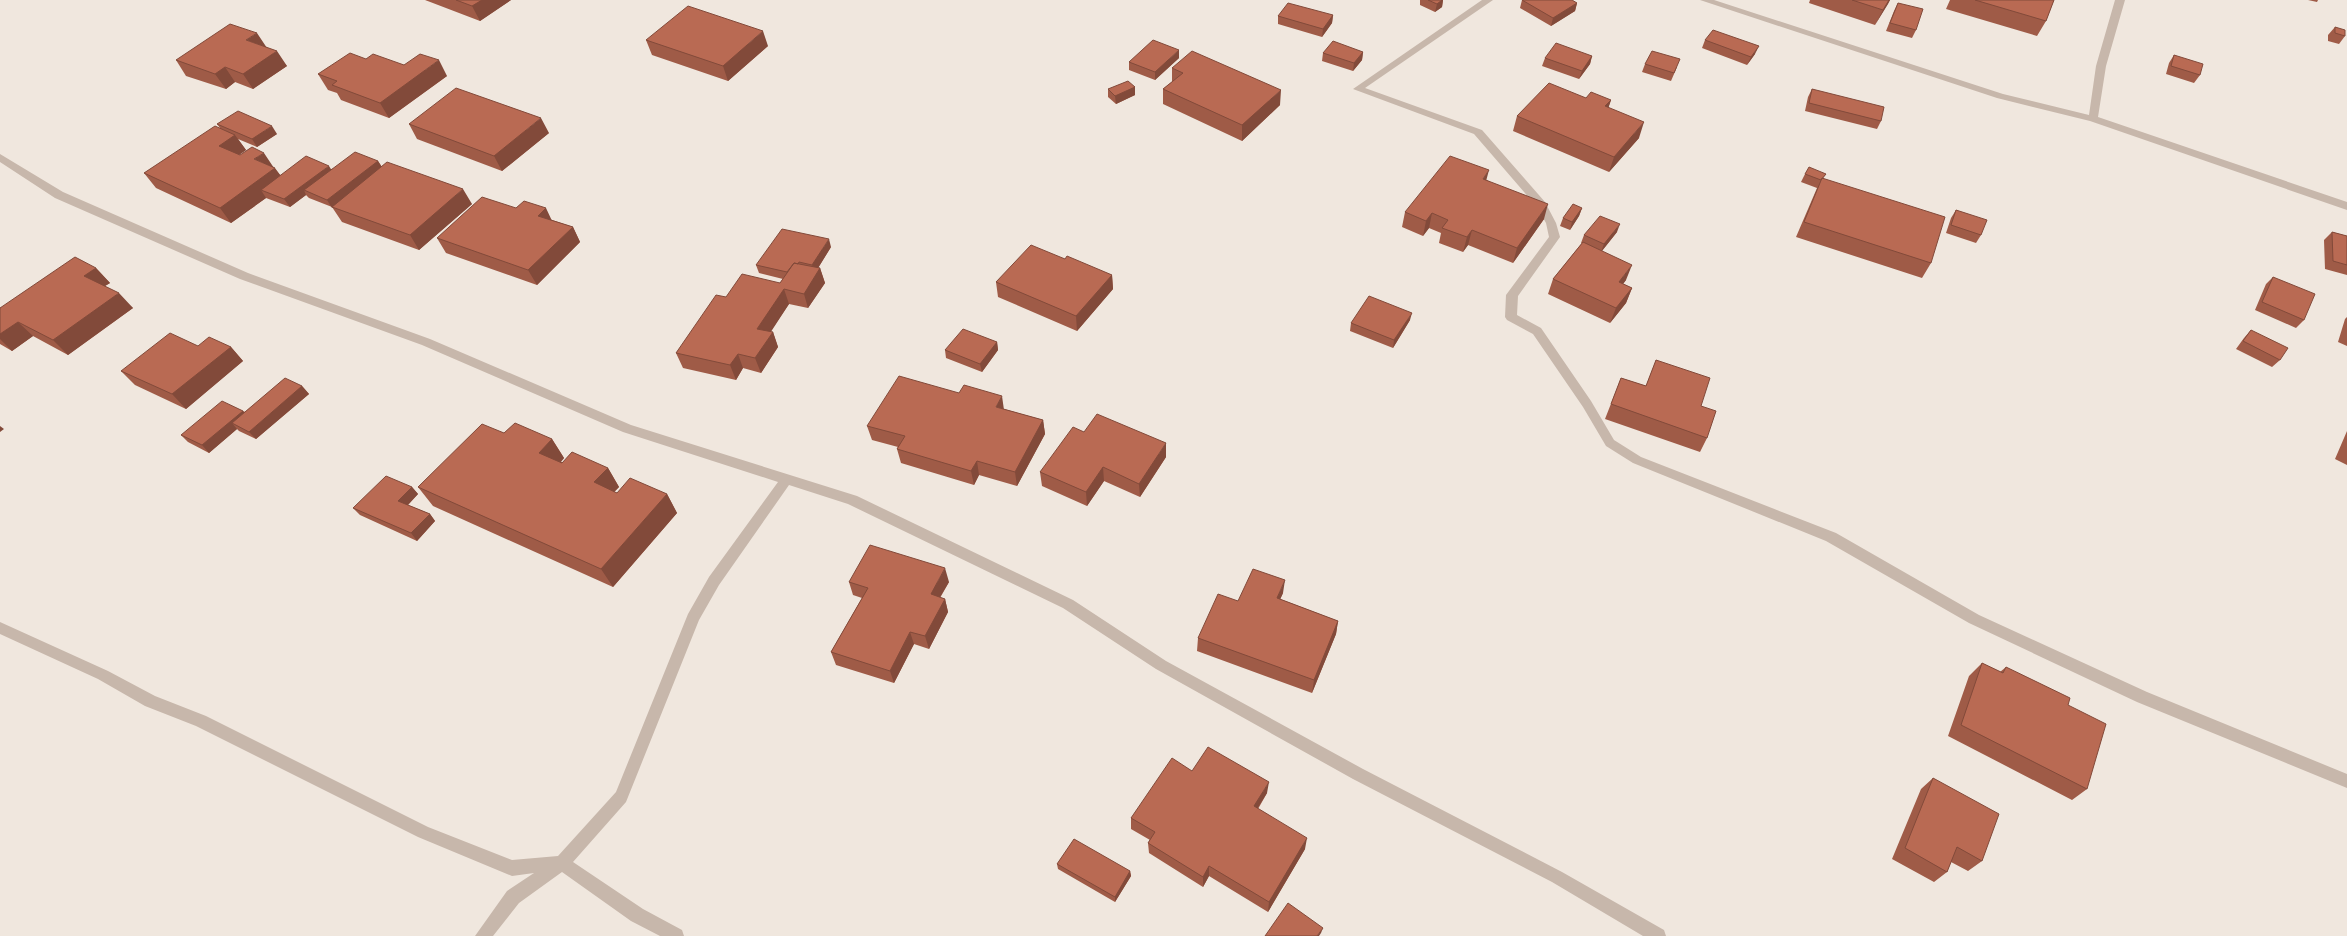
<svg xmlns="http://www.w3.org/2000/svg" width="2347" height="936" font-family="Commissioner,sans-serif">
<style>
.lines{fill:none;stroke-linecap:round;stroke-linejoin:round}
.minor{fill:#c7b7ab;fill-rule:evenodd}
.wall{fill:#9f5b47}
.shaded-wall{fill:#824a3a}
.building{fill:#b96a53;stroke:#824a3a}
</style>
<rect width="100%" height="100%" fill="#f0e7de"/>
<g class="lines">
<path class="minor" d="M1482 0H1493L1365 88 1482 130 1545 202 1556 223 1560 237 1518 296 1517 315 1541 328 1591 401 1614 440 1641 457 1836 533 1979 615 2147 692 2347 774V788L2137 702 1969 623 1826 541 1633 463 1606 446 1583 407 1533 334 1507 320 1505 317 1506 295 1549 237 1546 223 1537 207 1474 134 1353 89Z
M1700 0H1714L2003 94 2089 115 2096 66 2115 0H2125L2106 66 2098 117 2347 202V210L2090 121 1997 98Z
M0 154 63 192 248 273 430 339 631 425 857 496 1073 600 1166 661 1363 769 1562 872 1664 930 1666 936H1643L1552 882 1353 779 1156 669 1063 608 848 504 789 485 719 585 699 620 626 802 573 862 643 909 682 930 684 936H660L631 921 562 872 519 903 493 936H475L507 891 534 873 512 876 418 837 196 726 145 706 98 679 0 634V622L108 671 155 696 206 716 428 827 512 860 558 856 616 792 688 614 709 577 778 482 623 432 422 345 240 279 55 198 0 162Z"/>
</g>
<path class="wall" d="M425 0H511L480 21Z
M1420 0H1443L1442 7 1435 12 1420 5Z
M1522 0 1577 3 1575 11 1551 26 1520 8Z
M1810 0H1890L1875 25 1809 3Z
M1950 0H2054L2046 21 2037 36 1946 9Z
M2308 0H2318L2317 2Z
M1898 3 1916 30 1912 38 1886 31 1894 11Z
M1333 15 1332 23 1322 37 1278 24V16Z
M2335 27 2345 36 2339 44 2328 41V35Z
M646 40 768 46 728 81 652 55Z
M1705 40 1755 54 1747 65 1702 48Z
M266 47 287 66 253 89 235 82 226 89 186 76 176 60Z
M1363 52 1362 60 1353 71 1322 61 1323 53Z
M2174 55 2200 75 2194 83 2166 74 2169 63Z
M1592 56 1590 64 1579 79 1542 66 1545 58Z
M1179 58 1155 80 1129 70V62Z
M366 59 404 65 447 76 389 118 341 100 337 93 328 90 318 74Z
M1645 64 1677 67 1671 81 1642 72Z
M1172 68 1280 105 1242 141 1163 104V89L1172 82Z
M1135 87V95L1116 104 1108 97V89Z
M1812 89 1881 121 1877 129 1805 111 1808 97Z
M1586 98 1611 100 1608 108 1639 138 1609 172 1513 131 1517 116Z
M217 124 277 134 257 147 238 139 246 150 239 155 274 168 280 175 331 169 378 161 382 167 472 204 419 250 342 222 332 207 309 198 306 195 290 207 266 198 231 223 156 188 144 173 220 128Z
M409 124 549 133 502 171 417 139Z
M1805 174H1826L1823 178 1931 263 1922 278 1796 237 1817 188 1801 182Z
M1487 180 1544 219 1513 263 1468 245 1463 252 1439 243 1441 233 1429 228 1423 236 1402 227 1405 212Z
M516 208 573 227 580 242 537 285 446 253 437 238Z
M1582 208 1579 216 1570 230 1560 226 1563 218Z
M1956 210 1981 235 1976 243 1946 233 1951 218Z
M1617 232 1602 251 1626 280 1623 284 1632 288 1626 303 1610 323 1548 294 1553 279 1582 243H1581L1584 235Z
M2332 232 2347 236V275L2325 269 2324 240Z
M831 247 818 268H820L825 283 808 308 789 304 770 332H773L778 347 761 373 743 368 736 380 683 368 676 353 726 297 780 283 783 279 759 273 756 265Z
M1065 259 1112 275 1113 289 1077 331 998 297 996 282Z
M96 268 110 283 105 286 133 308 68 355 33 336 12 351 0 344V308Z
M2273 277 2304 320 2296 328 2255 310 2266 284Z
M2347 317V346L2338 342 2345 319Z
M1410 320 1393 348 1350 331 1351 323Z
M2251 330 2280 360 2272 367 2236 349 2244 338Z
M997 342 998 350 982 372 946 358 945 350Z
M198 346 231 347 243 361 186 409 135 385 121 371Z
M1656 360 1701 406 1707 438 1700 452 1605 419 1621 378 1646 386Z
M302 386 309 394 256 439 239 431 237 429 209 453 188 442 181 435 243 411 245 412Z
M1004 409 1043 420 1045 434 1017 486 979 475 974 485 901 463 897 449 898 447 872 440 867 426Z
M2347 431V465L2335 459Z
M1084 432 1166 457 1140 497 1104 481 1087 506 1042 486 1040 472Z
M504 433 552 439 564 458 561 462 608 468 619 487 614 492 617 493 667 494 677 513 613 587 433 506 418 487Z
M412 487 418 494 408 505 430 514 435 521 417 541 360 515 353 508Z
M849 582H949L940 598 945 599 948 612 929 649 914 644 894 683 836 665 831 652 862 598 853 595Z
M1283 593 1280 599 1338 621 1336 634 1312 693 1197 651 1198 638 1238 601Z
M1982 663 2000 672 2006 667 2068 705 2087 789 2072 800 1948 736 1969 676Z
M1192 771 1267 793 1258 809 1305 849 1268 912 1209 876 1203 887 1149 853 1148 843 1150 840 1131 829V818Z
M1933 778 1982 861 1968 871 1951 862 1947 872 1934 882 1892 859 1921 789Z
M1057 864 1130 871 1131 876 1115 902 1058 869Z"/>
<path class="shaded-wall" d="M482 0H511L480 21 472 6Z
M1442 0H1443L1442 7 1435 12 1437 4Z
M1889 0H1890L1888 4 1875 25 1883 10Z
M1577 3 1575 11 1551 26 1553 18Z
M1333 15 1332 23 1322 37 1323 29Z
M763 31 768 46 728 81 723 66Z
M257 33 267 48 246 40Z
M1759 46 1755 54 1747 65 1751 57Z
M1179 50V58L1155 80V72Z
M277 51 287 66 253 89 243 74Z
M1363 52 1362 60 1353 71 1354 63Z
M1592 56 1590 64 1579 79 1582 71Z
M439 60 447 76 389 118 380 103Z
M225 67 235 82 226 89 215 74Z
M1135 87V95L1116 104 1115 96Z
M1281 90 1280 105 1242 141V125Z
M1611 100 1606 115 1605 106Z
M541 118 549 133 502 171 494 156Z
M1644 122 1639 138 1609 172 1614 157Z
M272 126 277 134 257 147 252 139Z
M235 135 246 150 230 161 219 146Z
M264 153 274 168 254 159Z
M378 161 383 169 332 208 327 200Z
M329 166 334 174 304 190 306 195 290 207 284 199Z
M275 168 286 183 261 190 266 198 231 223 220 208Z
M1489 170 1485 185 1483 179Z
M463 189 472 204 419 250 410 235Z
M1548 204 1544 219 1513 263 1517 248Z
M546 208 553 223 538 216Z
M1582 208 1579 216 1570 230 1572 222Z
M1432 213 1429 228 1423 236 1426 221Z
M1620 224 1617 232 1601 252 1604 244Z
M573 227 580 242 537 285 528 270Z
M1472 230 1468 245 1463 252 1467 237Z
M829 239 831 247 815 273 812 265Z
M1632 265 1626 280 1613 297 1619 282Z
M96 268 110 283 98 290 84 276Z
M820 268 825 283 808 308 804 294Z
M1112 275 1113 289 1077 331 1076 316Z
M1632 288 1626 303 1610 323 1616 308Z
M784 289 789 304 763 344 757 329Z
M119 293 133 308 68 355 53 340Z
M1412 313 1410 320 1393 348 1394 340Z
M18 322 33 336 12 351 0 339V334Z
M773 332 778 347 761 373 755 358Z
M997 342 998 350 982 372 980 364Z
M231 347 243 361 186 409 172 394Z
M738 354 743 368 736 380 730 365Z
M302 386 309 394 256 439 249 432Z
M1002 396 1004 410 996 407Z
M243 411 250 418 232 423 237 429 209 453 202 445Z
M1043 420 1045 434 1017 486 1015 472Z
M0 426 4 429 0 432Z
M552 439 564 458 551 473 539 453Z
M1166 443V457L1140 497 1139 484Z
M977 461 979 475 974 485 971 471Z
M1103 467 1104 481 1087 506 1086 492Z
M608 468 619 487 605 501 594 482Z
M412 487 418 494 404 509 398 501Z
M667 494 677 513 613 587 601 569Z
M430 514 435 521 417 541 411 533Z
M945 568 949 582 934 607 931 594Z
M1285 580 1283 593 1275 611 1277 598Z
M945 599 948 612 929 649 925 636Z
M1338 621 1336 634 1312 693 1314 680Z
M910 632 914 644 894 683 890 671Z
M1269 782 1267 793 1252 817 1254 806Z
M1307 838 1305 849 1268 912 1269 902Z
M1209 866V876L1203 887V877Z
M1130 871 1131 876 1115 902V897Z
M1323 928 1321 933 1319 936H1317Z"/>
<path class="building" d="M456 0H482L472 6Z
M1428 0H1442L1437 4Z
M1522 0H1572L1577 3 1553 18Z
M1852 0H1889L1883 10Z
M1975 0H2054L2046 21Z
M1288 3 1333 15 1323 29 1278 16Z
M1898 3 1923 9 1916 30 1890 23Z
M688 6 763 31 723 66 646 40Z
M230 24 257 33 246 40 277 51 243 74 225 67 215 74 176 60Z
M2335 27 2345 30V36L2335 33Z
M1713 30 1759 46 1751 57 1705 40Z
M1153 40 1179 50 1155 72 1129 62Z
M1333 41 1363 52 1354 63 1323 53Z
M1556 43 1592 56 1582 71 1545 58Z
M1192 51 1281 90 1242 125 1163 89 1183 73 1172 68Z
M1652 51 1680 59 1674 73 1645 64Z
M350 53 366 59 373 54 404 65 420 54 439 60 380 103 332 85 337 81 318 74Z
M2174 55 2203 64 2200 75 2171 66Z
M1128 81 1135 87 1115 96 1108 89Z
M1549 83 1586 98 1591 92 1611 100 1605 106 1644 122 1614 157 1517 116Z
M456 88 541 118 494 156 409 124Z
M1812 89 1884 107 1881 121 1809 103Z
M238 111 272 126 252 139 217 124Z
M215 126 235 135 219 146 240 155 252 147 264 153 254 159 275 168 220 208 144 173Z
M355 152 378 161 327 200 304 190Z
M306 156 329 166 284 199 261 190Z
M1450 156 1489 170 1483 179 1548 204 1517 248 1472 230 1467 237 1442 228 1448 220 1432 213 1426 221 1405 212Z
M387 162 463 189 410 235 332 207Z
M1809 167 1826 174 1821 180 1805 174Z
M1822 178 1945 217 1931 263 1804 222Z
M482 197 516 208 524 201 546 208 538 216 573 227 528 270 437 238Z
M1573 204 1582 208 1572 222 1563 218Z
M1956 210 1987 220 1981 235 1951 225Z
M1600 216 1620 224 1604 244 1584 235Z
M782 229 829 239 812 265 799 262 798 264 794 263 787 272 756 265Z
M2332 232 2347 236V265L2333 261Z
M1583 242 1632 265 1619 282 1632 288 1616 308 1553 279Z
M1031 245 1065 259 1067 256 1112 275 1076 316 996 282Z
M75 257 96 268 84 276 119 293 53 340 18 322 0 334V308Z
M794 263 820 268 804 294 784 289 757 329 773 332 755 358 738 354 730 365 676 353 716 295 726 297 742 274 780 283Z
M2273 277 2315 294 2304 320 2262 302Z
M1369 296 1412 313 1394 340 1351 323Z
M963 329 997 342 980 364 945 350Z
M2251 330 2288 348 2280 360 2243 341Z
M170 333 198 346 209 337 231 347 172 394 121 371Z
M1656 360 1710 378 1701 406 1716 411 1707 438 1611 404 1621 378 1646 386Z
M899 376 959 393 964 385 1002 396 996 407 1043 420 1015 472 977 461 971 471 897 449 905 436 867 426Z
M285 378 302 386 249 432 232 423Z
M222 401 243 411 202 445 181 435Z
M1097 414 1166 443 1139 484 1103 467 1086 492 1040 472 1073 427 1084 432Z
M515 423 552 439 539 453 562 463 572 452 608 468 594 482 617 493 630 478 667 494 601 569 418 487 482 424 504 433Z
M386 476 412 487 398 501 430 514 411 533 353 508Z
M870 545 945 568 931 594 945 599 925 636 910 632 890 671 831 652 868 588 849 582Z
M1253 569 1285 580 1277 598 1338 621 1314 680 1198 638 1218 594 1238 601Z
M1982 663 2003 673 2006 667 2070 698 2068 705 2106 724 2087 789 1961 725Z
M1208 747 1269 782 1254 806 1307 838 1269 902 1209 866 1203 877 1148 843 1155 832 1131 818 1172 758 1192 771Z
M1933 778 1999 814 1982 861 1957 847 1947 872 1905 848Z
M1074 839 1130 871 1115 897 1057 864Z
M1288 903 1323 928 1317 936H1265Z"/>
</svg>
